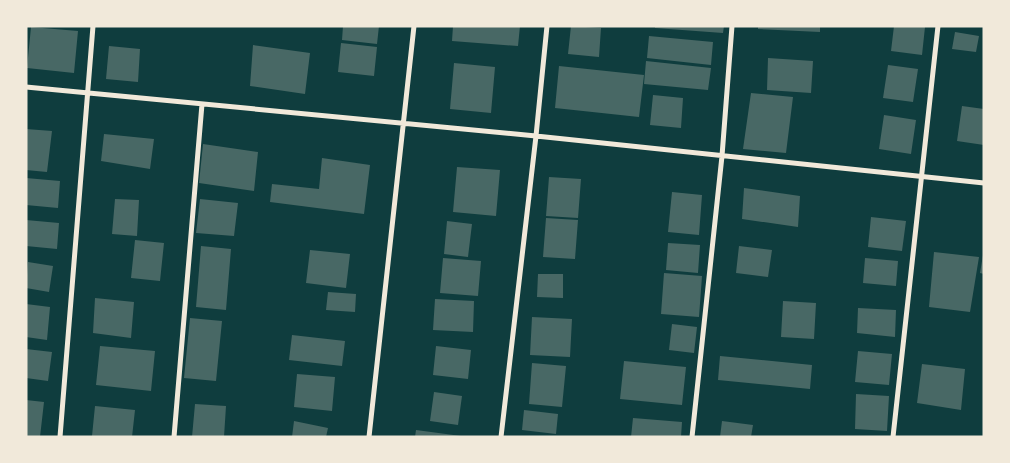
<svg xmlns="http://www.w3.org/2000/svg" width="1010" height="463" font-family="Inter,sans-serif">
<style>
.building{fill:#486865}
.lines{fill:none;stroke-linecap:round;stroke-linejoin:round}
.minor{stroke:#f1e9da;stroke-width:5}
</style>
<rect width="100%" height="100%" fill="#0f3d3e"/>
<path class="building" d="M343 26H379L377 44 342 40Z
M453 26H520L518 46 452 41Z
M571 26 601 28 599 57 568 54Z
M655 26H724L723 33 655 28Z
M758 26H820V32L758 29Z
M894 26 925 27 922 55 891 51Z
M31 27 78 31 74 73 27 68Z
M955 32 979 36 976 52 952 49Z
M649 36 713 42 711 65 647 58Z
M341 43 377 47 374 76 338 72Z
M253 45 310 53 305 94 250 86Z
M109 46 140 49 138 82 106 79Z
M768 58 813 61 811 93 767 90Z
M646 61 711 68 708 90 644 84Z
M454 63 495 67 491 113 450 109Z
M888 65 918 69 913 102 883 98Z
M559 66 644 75 639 117 555 108Z
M751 93 793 97 786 153 743 149Z
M653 95 683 98 681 128 650 125Z
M962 106 984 109V145L957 141Z
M884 115 916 120 911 154 879 149Z
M26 129 52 131 47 172 26 170Z
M104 134 154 139 150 169 101 161Z
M203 144 258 152 254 191 199 183Z
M322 158 370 165 364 214 270 202 272 184 319 189Z
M457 167 500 170 496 216 453 212Z
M549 177 581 179 578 218 546 216Z
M26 178 60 181 58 208 26 205Z
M744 188 800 196 798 227 742 219Z
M672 192 702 195 699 235 668 232Z
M115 199 139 200 137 236 112 234Z
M200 199 238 203 234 236 196 233Z
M871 217 906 221 902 251 868 247Z
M546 218 578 220 575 259 543 257Z
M26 220 59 223 57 249 26 246Z
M447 221 472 224 468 257 444 254Z
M135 240 164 243 160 281 131 278Z
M668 243 700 245 698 273 666 270Z
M201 246 231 249 226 310 196 307Z
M739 246 772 250 768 277 736 273Z
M310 250 350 254 346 288 306 283Z
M934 252 979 257 970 312 929 307Z
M983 255H984V274L980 273Z
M443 258 481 261 478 296 440 293Z
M865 258 898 261 896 286 863 283Z
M28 262 53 266 49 292 26 288Z
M664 273 702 276 699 317 661 314Z
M538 274H563V298L537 297Z
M328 292 356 294 355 312 326 310Z
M95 298 134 302 131 338 93 333Z
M435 299 474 301 473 332 433 330Z
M783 301 816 303 814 339 781 337Z
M26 304 50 307 47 340 26 337Z
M858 308 896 310 895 337 857 333Z
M532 317 572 319 570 357 530 355Z
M190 318 222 321 216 381 184 378Z
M672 324 697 327 694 353 669 350Z
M292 335 345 341 342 366 289 360Z
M100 346 155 351 151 391 96 385Z
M436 346 471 350 468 379 433 375Z
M26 349 52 352 48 381 26 378Z
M858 351 892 354 889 385 855 382Z
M720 356 812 365 810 389 718 380Z
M624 361 686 367 682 405 620 399Z
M532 363 566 366 562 407 529 404Z
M922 364 965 369 961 410 917 403Z
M297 374 335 377 332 411 294 407Z
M434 392 462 396 458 425 430 421Z
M856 394 889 396 887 431 855 429Z
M26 400 44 402 40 437H26Z
M195 404 226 406 224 437H192Z
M95 406 135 410 132 437 92 436Z
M524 410 558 414 556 434 522 430Z
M633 418 682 422 681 437H631Z
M294 421 328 428 326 437H292Z
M722 421 753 425 751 437H720Z
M416 430 461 436V437H415Z"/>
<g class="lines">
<path class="minor" d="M26 87 536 136 984 183
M60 437 93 26
M174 437 202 104
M369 437 414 26
M501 437 536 136 547 26
M692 437 722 156 732 26
M893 437 938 26"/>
</g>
<rect width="1010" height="463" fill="none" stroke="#f1e9da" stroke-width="55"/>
</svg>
